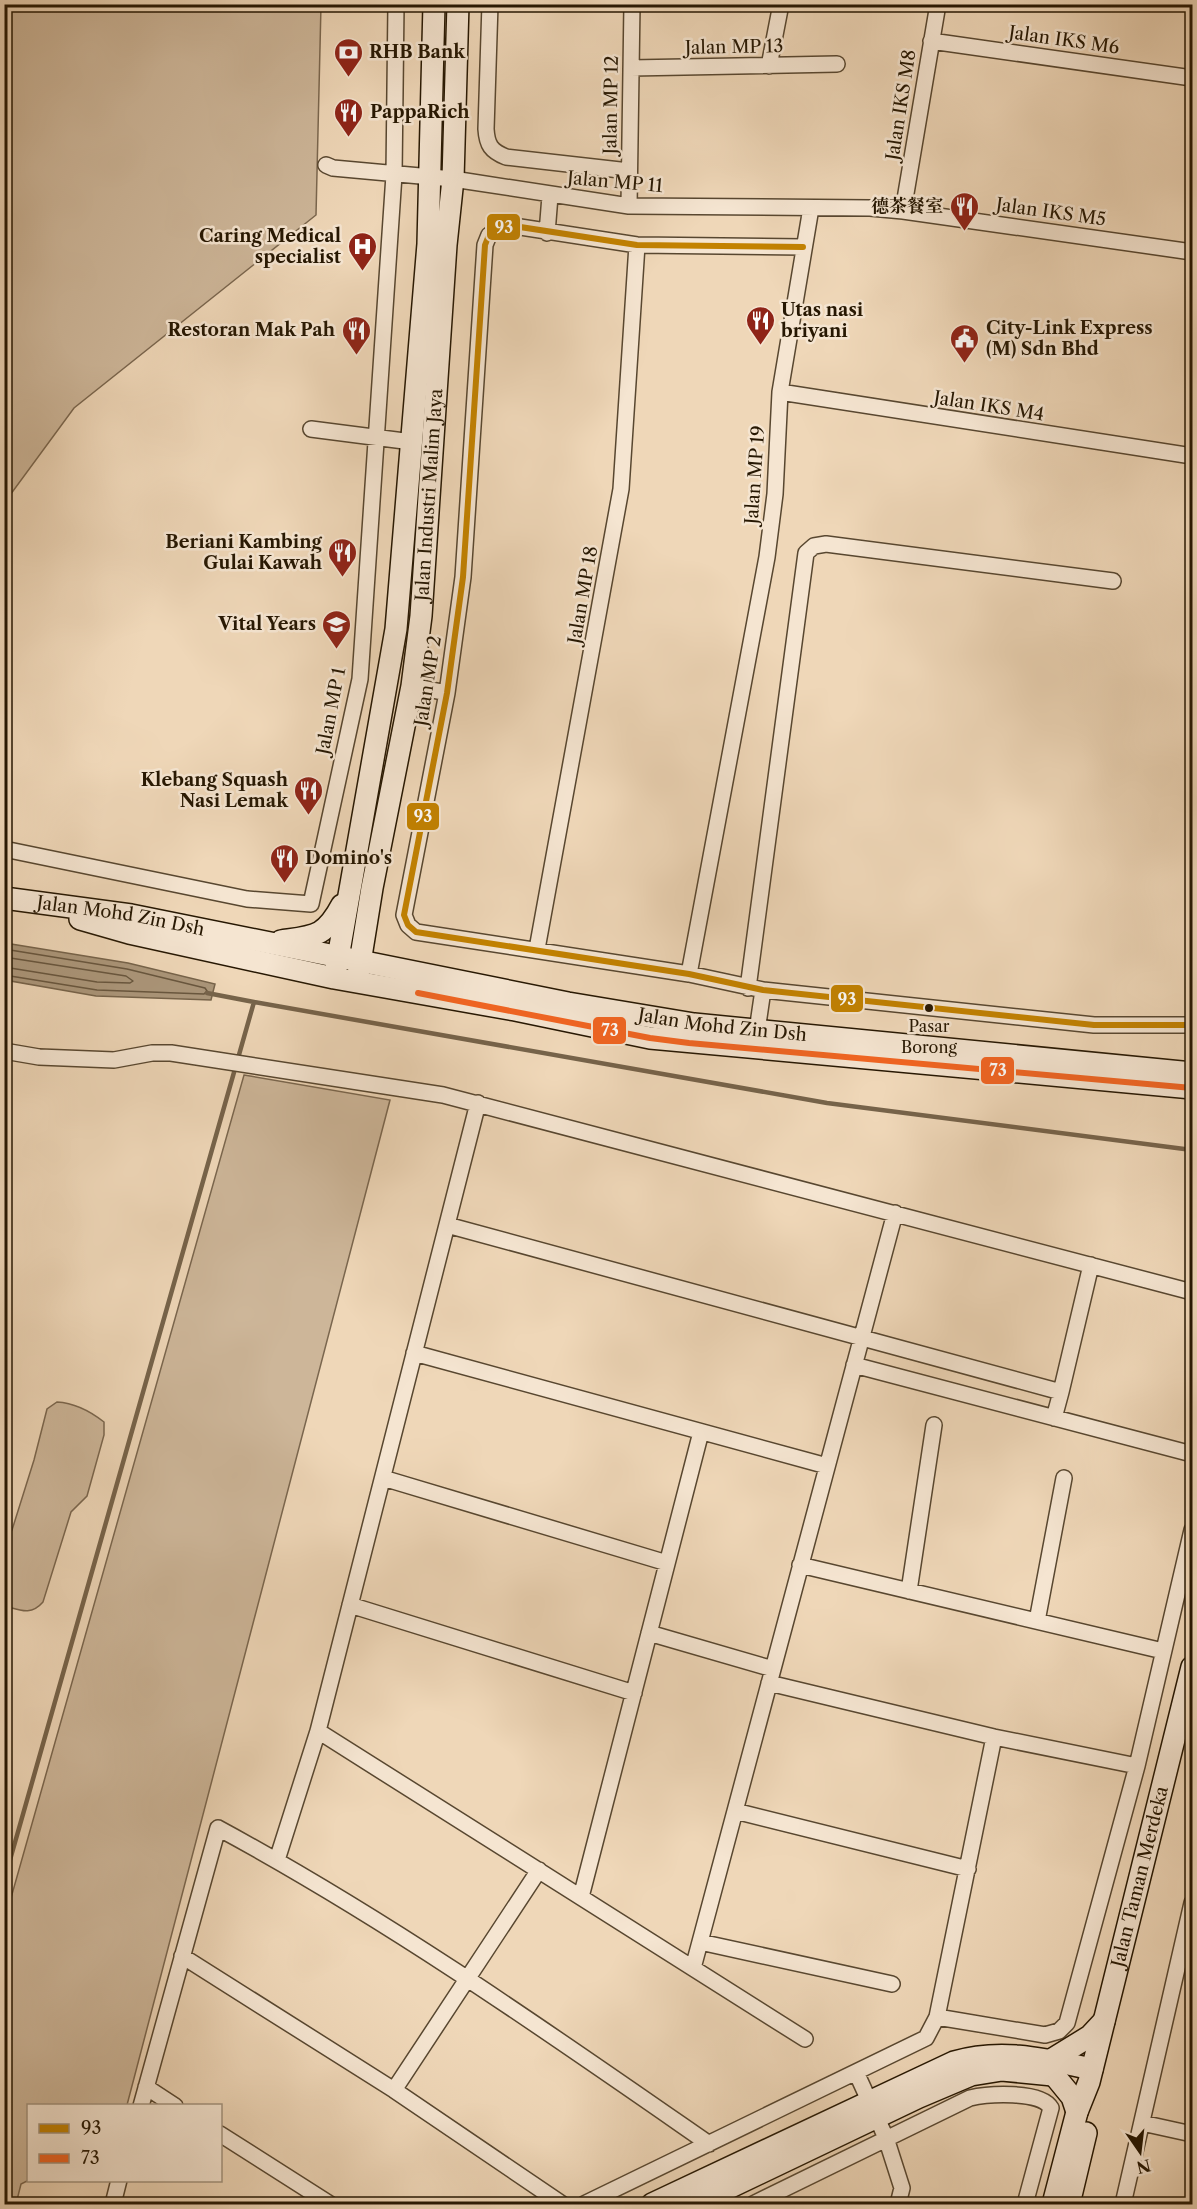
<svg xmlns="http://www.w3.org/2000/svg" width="1197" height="2209" font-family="'Libre Caslon Text','Noto Serif SC',serif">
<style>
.green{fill:#cdb699;stroke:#7a664e;stroke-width:1.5}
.water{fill:#ab967a;stroke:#76634a;stroke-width:1.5}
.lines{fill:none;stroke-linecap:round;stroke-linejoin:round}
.shore{stroke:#68563e;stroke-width:1.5}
.stream{stroke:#76634a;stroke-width:4.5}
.street-casing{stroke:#584730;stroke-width:18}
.secondary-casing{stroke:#261702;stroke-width:24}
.street{stroke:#f5e5d1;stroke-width:15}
.secondary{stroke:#f5e5d1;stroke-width:21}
.bus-1-casing{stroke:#f5e5d1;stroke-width:10}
.bus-2-casing{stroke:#f5e5d1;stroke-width:10}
.bus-1{stroke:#c38200;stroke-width:6}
.bus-2{stroke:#f26522;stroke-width:6}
.bus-dot{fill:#261702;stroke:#f5e5d1;stroke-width:2}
.labels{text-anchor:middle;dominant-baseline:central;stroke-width:5;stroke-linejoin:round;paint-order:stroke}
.bus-label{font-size:16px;fill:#261702;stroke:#f5e5d1}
.street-label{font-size:18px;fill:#261702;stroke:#f5e5d1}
.poi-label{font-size:18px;font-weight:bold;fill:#261702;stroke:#f5e5d1;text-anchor:end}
.line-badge{stroke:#f5e5d1;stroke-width:2}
.badge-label{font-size:16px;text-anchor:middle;font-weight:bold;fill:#fff}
</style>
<rect width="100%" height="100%" fill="#efd7b8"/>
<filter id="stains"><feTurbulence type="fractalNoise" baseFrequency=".00333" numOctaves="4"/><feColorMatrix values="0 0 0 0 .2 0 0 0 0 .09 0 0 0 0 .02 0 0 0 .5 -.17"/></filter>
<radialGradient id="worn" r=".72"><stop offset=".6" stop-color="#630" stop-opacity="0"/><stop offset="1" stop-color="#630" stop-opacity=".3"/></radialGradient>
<path class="green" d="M5 4 321 5 316 215 74 408 5 502Z
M244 1075 390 1100 127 2105 28 2106 29 2180 21 2184 16 2204H5V1919Z
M57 1402C75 1403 90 1411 104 1422V1435L87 1496 71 1512 43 1602C31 1616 20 1610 5 1606V1544L12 1530 34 1460 47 1409Z"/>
<path class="water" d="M5 943 128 963 215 984 211 1000 96 996 5 980Z"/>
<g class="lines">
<path class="shore" d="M4 949 127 969 205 988 207 991 204 994 97 990 4 975
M4 957 126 976 133 981 130 983 97 982 4 967"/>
<path class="stream" d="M207 993 254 1002
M4 1881 254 1002 827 1103 1192 1150"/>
<defs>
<path id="street" d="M490 4 486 129C487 145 491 151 506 157L629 171
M931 41 1192 78
M769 66 781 4
M631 68 837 64
M326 165 333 168 453 179 629 206 870 208 903 211 1192 252
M629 206 632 4
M903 211 938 4
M547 233 550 196
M803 247 637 245 507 225 489 235 485 245 463 577 447 693 404 915 408 925 416 932 689 974 763 990 1094 1025H1192
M780 392 1192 456
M311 429 412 442
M412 686 447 693
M4 849 247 899 311 904 360 679 394 175 396 4
M537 949 621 489 637 245
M689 974 767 557 775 494 780 392 811 208
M748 988 806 553 814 546 826 544 1113 581
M757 1031 763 990
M4 1051 39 1057 114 1060 152 1053H171L443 1095 1192 1292
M447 1225 1061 1392 1054 1418
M414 1353 827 1466
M854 1365 1192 1454
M1061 1392 1091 1265
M383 1478 667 1563
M800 1565 1163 1651
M909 1591 934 1425
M350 1605 634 1693
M1037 1621 1064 1478
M649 1633 773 1669
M769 1683 994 1737 1137 1766
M318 1731 805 2039
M735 1811 968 1869
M277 1860 318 1731 478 1103
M581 1897 701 1432
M700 1942 892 1984
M182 1956 394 2090 562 2204
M693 1968 895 1213
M937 2017 1045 2035 1059 2031 1067 2023 1137 1766 1192 1530
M856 2072 886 2138 902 2188 898 2204
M146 2087 175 2106
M394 2090 539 1870
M141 2106 218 1828C390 1921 549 2033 709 2144
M1142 2123 1192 2134
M220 2134 330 2204
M113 2204 119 2180
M584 2204 926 2038 937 2017 994 1737
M753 2204 970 2098C987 2094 1041 2090 1051 2108L1025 2204
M1123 2204 1192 1903"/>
<g id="secondary">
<path id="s1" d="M4 898 131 915 568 1003 694 1024 1192 1073"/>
<path d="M80 919 129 933 334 978 515 1010 650 1038 1192 1088"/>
<path d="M281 941C315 936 325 937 342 905"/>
<path d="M336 969 396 629 428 244 434 4"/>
<path id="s2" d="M358 975 372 888 412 686 421 616 446 245 453 179 458 4"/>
<path d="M1051 2060 1090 2036 1104 2021"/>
<path d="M1054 2075 1072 2097 1077 2112"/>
<path d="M652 2204 954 2062C1001 2048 1045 2059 1092 2069"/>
<path d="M695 2204 919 2097 971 2075 1002 2070 1053 2075"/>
<path id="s3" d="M1053 2204 1077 2112 1089 2082 1192 1667"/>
<path d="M1069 2204 1086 2133"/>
</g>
</defs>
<use href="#street" class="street-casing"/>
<use href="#secondary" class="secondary-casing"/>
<use href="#street" class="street"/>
<use href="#secondary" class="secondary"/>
<defs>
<path id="bus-1" d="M803 247 637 245 507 225 489 235 485 245 463 577 447 693 404 915 408 925 416 932 689 974 763 990 1094 1025H1192"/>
<path id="bus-2" d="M418 993 650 1038 689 1043 1192 1088"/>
</defs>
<use href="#bus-1" class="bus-1-casing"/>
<use href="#bus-2" class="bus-2-casing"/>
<use href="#bus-1" class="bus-1"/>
<use href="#bus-2" class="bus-2"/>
</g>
<defs>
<symbol id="bank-pin" viewBox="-11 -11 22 30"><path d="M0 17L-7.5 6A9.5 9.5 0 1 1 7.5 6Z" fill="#8f2418" stroke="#f5e5d1"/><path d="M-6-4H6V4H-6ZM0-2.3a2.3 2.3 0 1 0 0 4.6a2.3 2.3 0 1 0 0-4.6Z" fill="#fff"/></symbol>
<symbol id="restaurant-pin" viewBox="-11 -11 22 30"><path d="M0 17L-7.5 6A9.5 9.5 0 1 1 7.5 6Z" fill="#8f2418" stroke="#f5e5d1"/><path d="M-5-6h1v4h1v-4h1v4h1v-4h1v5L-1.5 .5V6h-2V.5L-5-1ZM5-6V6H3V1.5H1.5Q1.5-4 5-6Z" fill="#fff"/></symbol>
<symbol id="hospital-pin" viewBox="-11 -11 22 30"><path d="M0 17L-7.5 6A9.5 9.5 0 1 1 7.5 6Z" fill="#8f2418" stroke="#f5e5d1"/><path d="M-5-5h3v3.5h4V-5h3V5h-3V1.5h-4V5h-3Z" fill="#fff"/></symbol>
<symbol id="civic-pin" viewBox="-11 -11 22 30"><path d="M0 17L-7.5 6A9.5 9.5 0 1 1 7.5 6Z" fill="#8f2418" stroke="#f5e5d1"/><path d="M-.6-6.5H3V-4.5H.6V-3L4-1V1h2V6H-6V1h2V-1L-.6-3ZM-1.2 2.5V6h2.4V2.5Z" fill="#fff"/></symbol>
<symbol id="school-pin" viewBox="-11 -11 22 30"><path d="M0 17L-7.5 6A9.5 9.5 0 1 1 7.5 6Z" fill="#8f2418" stroke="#f5e5d1"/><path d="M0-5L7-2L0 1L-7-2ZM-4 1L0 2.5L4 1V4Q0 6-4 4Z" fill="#fff"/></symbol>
</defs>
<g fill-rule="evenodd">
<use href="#bank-pin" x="332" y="36" width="33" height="45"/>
<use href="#restaurant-pin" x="332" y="96" width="33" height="45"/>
<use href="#restaurant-pin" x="948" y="190" width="33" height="45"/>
<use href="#hospital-pin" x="346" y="230" width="33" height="45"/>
<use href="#restaurant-pin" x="744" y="304" width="33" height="45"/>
<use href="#restaurant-pin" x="340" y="314" width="33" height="45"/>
<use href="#civic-pin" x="948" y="322" width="33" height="45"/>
<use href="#restaurant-pin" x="326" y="536" width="33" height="45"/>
<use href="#school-pin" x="320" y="608" width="33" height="45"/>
<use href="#restaurant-pin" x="292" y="774" width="33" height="45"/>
<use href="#restaurant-pin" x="268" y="842" width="33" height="45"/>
</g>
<circle class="bus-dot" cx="929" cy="1008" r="5"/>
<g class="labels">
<g class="bus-label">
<text x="929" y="1026">Pasar<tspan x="929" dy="21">Borong</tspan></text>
</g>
<g class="street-label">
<text transform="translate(1064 40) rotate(8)">Jalan IKS M6</text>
<text transform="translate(734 47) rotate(-1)">Jalan MP 13</text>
<text transform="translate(611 105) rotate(-89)">Jalan MP 12</text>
<text transform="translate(901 105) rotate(-81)">Jalan IKS M8</text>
<text transform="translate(615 182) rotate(5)">Jalan MP 11</text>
<text transform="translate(1051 212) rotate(8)">Jalan IKS M5</text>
<text transform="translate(989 406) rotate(9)">Jalan IKS M4</text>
<text transform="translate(755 475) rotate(-86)">Jalan MP 19</text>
<text stroke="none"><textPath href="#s2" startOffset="486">Jalan Industri Malim Jaya</textPath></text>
<text transform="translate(583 595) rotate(-80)">Jalan MP 18</text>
<text transform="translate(428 681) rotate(-81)">Jalan MP 2</text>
<text transform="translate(331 711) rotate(-79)">Jalan MP 1</text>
<text stroke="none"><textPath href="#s1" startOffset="118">Jalan Mohd Zin Dsh</textPath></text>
<text stroke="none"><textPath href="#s1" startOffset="730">Jalan Mohd Zin Dsh</textPath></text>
<text stroke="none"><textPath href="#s3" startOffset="339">Jalan Taman Merdeka</textPath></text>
</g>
<g class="poi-label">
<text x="369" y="52" text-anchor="start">RHB Bank</text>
<text x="370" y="112" text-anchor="start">PappaRich</text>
<text x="943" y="206">德茶餐室</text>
<text x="341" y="236">Caring Medical<tspan x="341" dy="21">specialist</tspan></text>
<text x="781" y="310" text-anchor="start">Utas nasi<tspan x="781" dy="21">briyani</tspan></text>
<text x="986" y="328" text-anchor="start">City-Link Express<tspan x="986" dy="21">(M) Sdn Bhd</tspan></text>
<text x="335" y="330">Restoran Mak Pah</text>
<text x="322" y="542">Beriani Kambing<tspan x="322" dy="21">Gulai Kawah</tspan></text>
<text x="316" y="624">Vital Years</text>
<text x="288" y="780">Klebang Squash<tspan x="288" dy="21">Nasi Lemak</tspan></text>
<text x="305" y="858" text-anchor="start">Domino's</text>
</g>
</g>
<g class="line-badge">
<rect x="486" y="213" width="35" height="28" rx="6" fill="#c38200"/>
<rect x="406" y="802" width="34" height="29" rx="6" fill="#c38200"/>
<rect x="830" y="984" width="34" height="29" rx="6" fill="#c38200"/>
<rect x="592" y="1016" width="35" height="29" rx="6" fill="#f26522"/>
<rect x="980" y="1056" width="35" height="29" rx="6" fill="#f26522"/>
</g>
<g class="badge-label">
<text x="504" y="233">93</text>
<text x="423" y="822">93</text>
<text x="847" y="1005">93</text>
<text x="610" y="1036">73</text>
<text x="998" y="1076">73</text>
</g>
<rect width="1197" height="2209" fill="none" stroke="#efd7b8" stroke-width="24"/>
<rect x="6" y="6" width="1185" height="2197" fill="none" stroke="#261702" stroke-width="3"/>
<rect x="12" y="12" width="1173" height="2185" fill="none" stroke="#261702" stroke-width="1.5"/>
<rect x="27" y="2104" width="195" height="78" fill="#f5e5d1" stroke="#a2937e" stroke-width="1.5"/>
<rect x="39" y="2124" width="30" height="9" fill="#c38200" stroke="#a2937e" stroke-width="1.5"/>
<text x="81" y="2134" font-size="18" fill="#261702">93</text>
<rect x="39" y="2154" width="30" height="9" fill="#f26522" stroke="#a2937e" stroke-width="1.5"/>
<text x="81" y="2164" font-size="18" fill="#261702">73</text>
<g transform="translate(1140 2152) rotate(166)" stroke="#f5e5d1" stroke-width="4.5" paint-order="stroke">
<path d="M0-4.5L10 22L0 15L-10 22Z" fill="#261702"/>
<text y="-9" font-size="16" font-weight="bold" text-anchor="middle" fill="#261702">N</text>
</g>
<rect width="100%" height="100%" filter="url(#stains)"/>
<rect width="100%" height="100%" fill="url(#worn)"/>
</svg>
